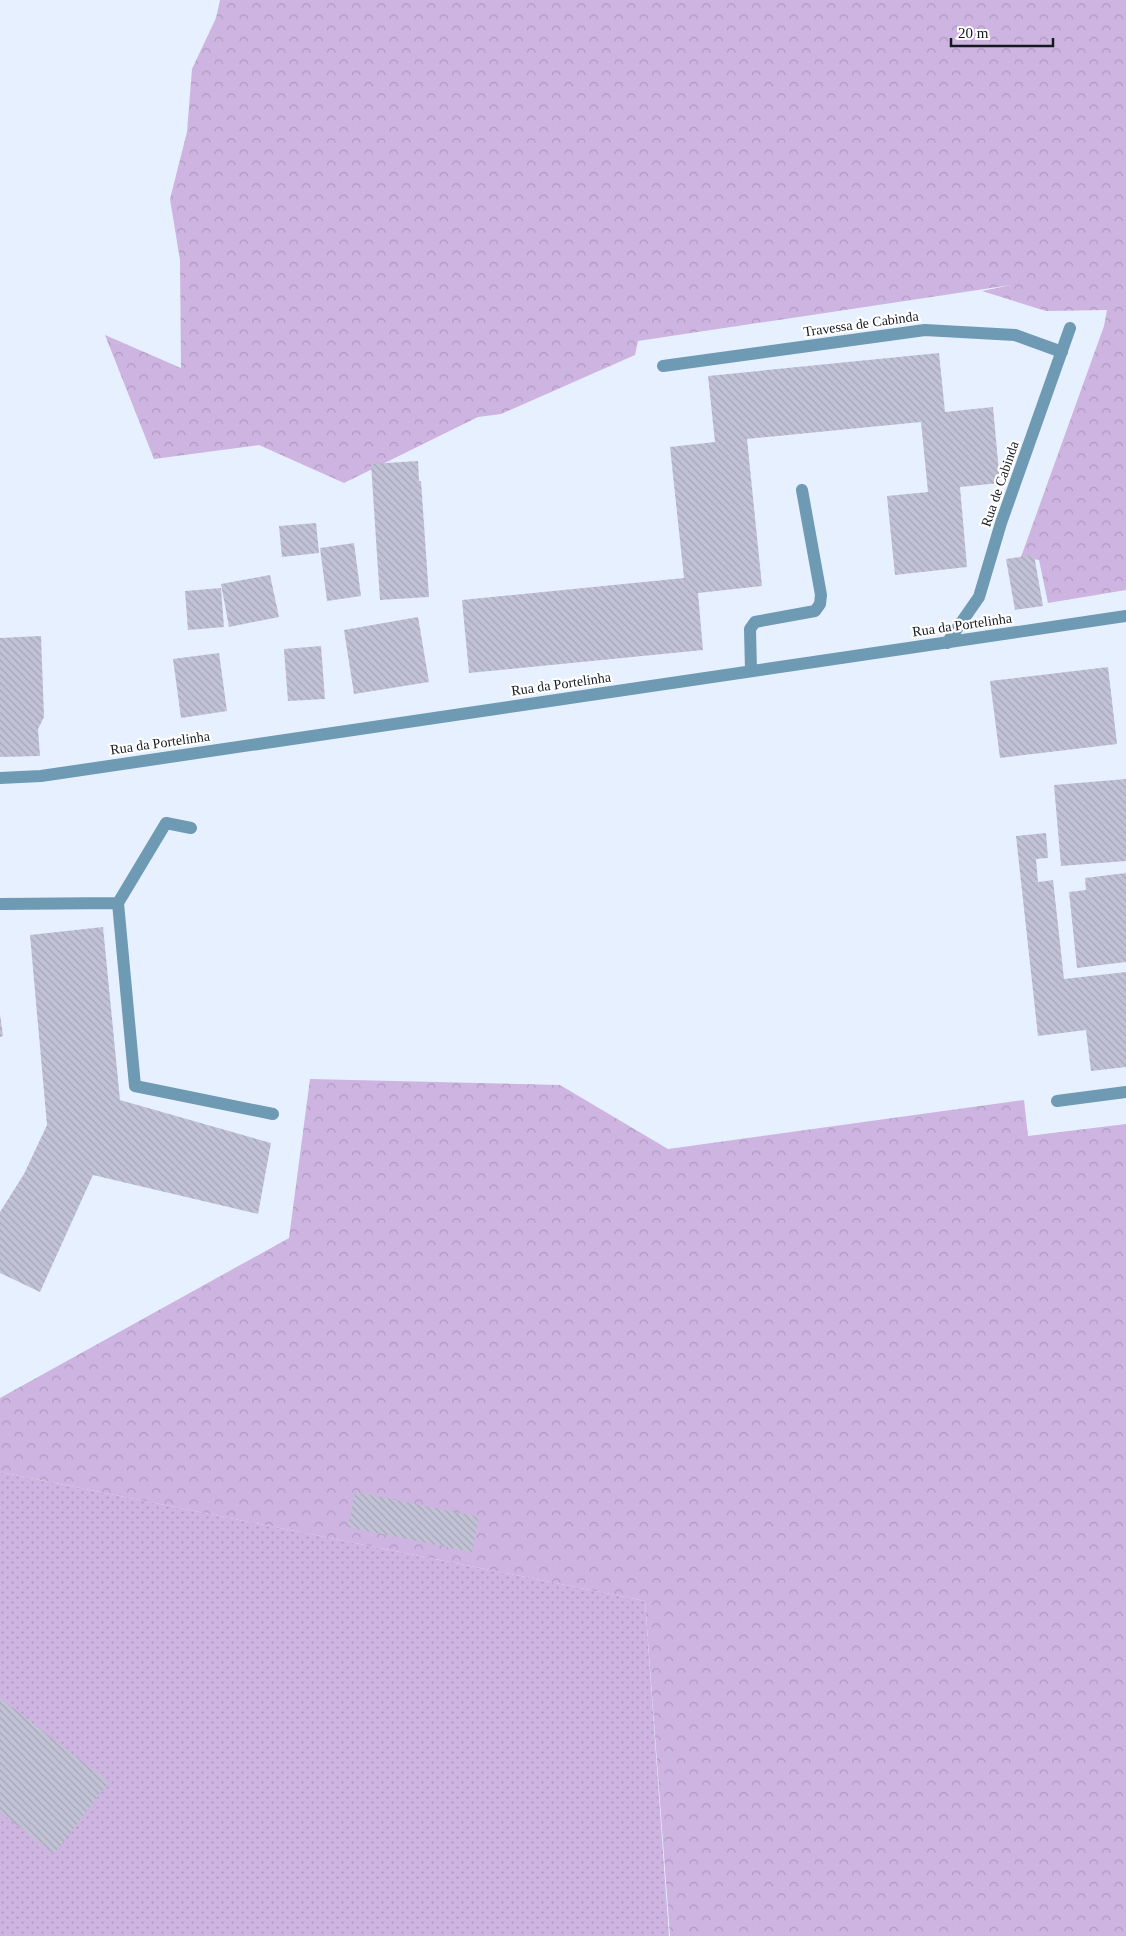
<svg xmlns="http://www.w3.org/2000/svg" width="1126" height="1936" font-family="'Times New Roman',serif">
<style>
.grass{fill:url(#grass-dots)}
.forest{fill:url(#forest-crowns)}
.building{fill:url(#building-back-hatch)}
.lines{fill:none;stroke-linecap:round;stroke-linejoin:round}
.minor{stroke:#6e9ab4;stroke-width:12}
.labels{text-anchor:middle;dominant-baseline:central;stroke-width:4.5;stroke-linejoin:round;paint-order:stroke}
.street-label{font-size:14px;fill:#151920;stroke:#fff}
</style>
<defs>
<pattern id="grass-dots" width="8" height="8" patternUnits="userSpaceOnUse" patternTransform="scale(1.25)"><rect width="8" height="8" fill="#ceb4e0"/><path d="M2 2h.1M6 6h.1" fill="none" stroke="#b09ac0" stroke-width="1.8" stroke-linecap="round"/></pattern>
<pattern id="forest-crowns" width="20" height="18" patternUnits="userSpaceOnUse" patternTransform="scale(1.25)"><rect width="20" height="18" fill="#ceb4e0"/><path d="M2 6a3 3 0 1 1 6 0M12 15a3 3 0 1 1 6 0" fill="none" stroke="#b09ac0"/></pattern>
<pattern id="building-back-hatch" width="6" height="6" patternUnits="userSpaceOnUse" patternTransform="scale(1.25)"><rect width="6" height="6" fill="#c2c2d6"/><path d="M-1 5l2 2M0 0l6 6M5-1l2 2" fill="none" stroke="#a6a6b7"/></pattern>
</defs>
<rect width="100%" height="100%" fill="#e7f0ff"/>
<path class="grass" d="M0 1472 645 1601 669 1936H0Z"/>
<path class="forest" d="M220 0H1126V590L1048 603 1039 560 1021 557 1104 326 1107 310 1046 311 982 291 1011 285 638 341 635 355 501 414 478 417 344 483 259 445 154 459 105 335 181 368 180 260 170 199 187 132 192 69 216 18Z
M310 1079 560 1085 668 1149 1024 1100 1028 1136 1126 1124V1936H670L645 1601 0 1472V1398L289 1238Z"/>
<path class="building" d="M939 353 945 412 993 407 1000 483 960 487 967 567 895 575 887 496 928 492 921 422 747 439 762 586 698 593 703 650 469 673 462 600 684 578 670 447 715 442 708 376Z
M418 461 419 481H421L429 597 380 600 371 464Z
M316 523 319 553 282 557 279 526Z
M354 543 361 596 327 601 320 548Z
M1034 555 1043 606 1015 610 1006 559Z
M270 575 279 617 229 627 221 584Z
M221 588 224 627 188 630 185 591Z
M418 617 429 682 354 694 344 630Z
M41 636 44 717 38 729 40 756 0 757V638Z
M321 646 325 699 288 701 284 649Z
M219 653 227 711 181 718 173 659Z
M1108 667 1117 744 1000 758 990 681Z
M1126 779V861L1061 866 1054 785Z
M1046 833 1048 858 1036 859 1038 882 1053 880 1064 979 1126 972V1067L1091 1071 1086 1030 1038 1036 1016 836Z
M1126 873V962L1077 968 1069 892 1086 890 1085 878Z
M103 927 120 1100 271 1143 258 1214 93 1175 40 1292 0 1273V1212L24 1174 47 1125 30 935Z
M0 1014 3 1036 0 1037Z
M355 1492 479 1517 472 1552 348 1527Z
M0 1698 109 1782 54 1854 0 1812Z"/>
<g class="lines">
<path class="minor" d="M663 366 925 330 1015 335 1062 352
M947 643 979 597 1001 523 1070 328
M751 671 750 629 755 622 815 611 820 604 821 595 802 490
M0 778 41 776 1126 616
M191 828 166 823 118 903 135 1086 273 1114
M0 904 118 903
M1057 1101 1126 1092"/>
</g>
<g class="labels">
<g class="street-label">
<text transform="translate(861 324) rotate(-8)">Travessa de Cabinda</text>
<text transform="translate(1000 484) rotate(-71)">Rua de Cabinda</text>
<text transform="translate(962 625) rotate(-8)">Rua da Portelinha</text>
<text transform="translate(561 684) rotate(-8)">Rua da Portelinha</text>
<text transform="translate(160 743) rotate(-8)">Rua da Portelinha</text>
</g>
</g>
<path d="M951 38v8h102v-8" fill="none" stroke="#151920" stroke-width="2.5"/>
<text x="958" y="38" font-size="15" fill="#151920" stroke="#ffffff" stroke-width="4" paint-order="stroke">20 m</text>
</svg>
